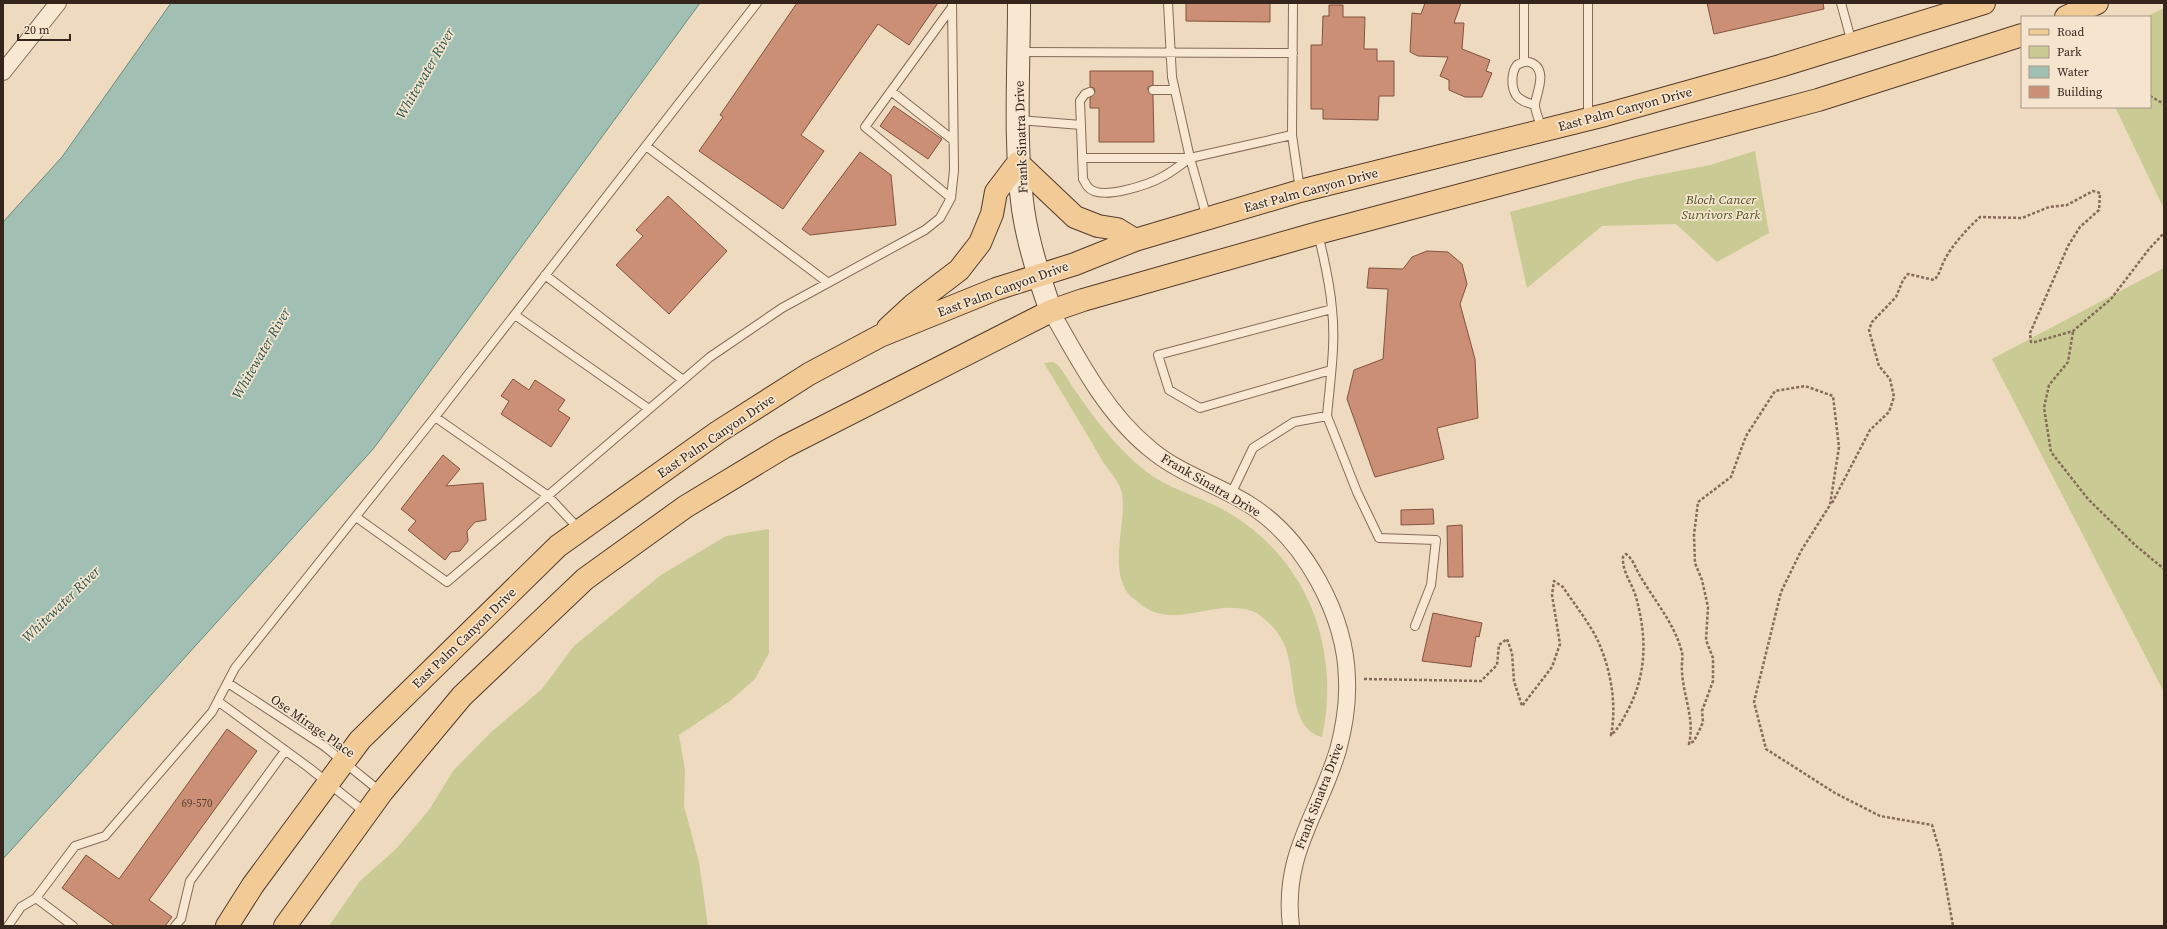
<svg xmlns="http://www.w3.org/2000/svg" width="2167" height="929" font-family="'Source Serif 4',serif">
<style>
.green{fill:#cacb94}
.water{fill:#a2bfb3;stroke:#6a8c80}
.building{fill:#cb8f75;stroke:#84523e}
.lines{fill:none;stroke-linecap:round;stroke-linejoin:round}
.lane-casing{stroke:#856b58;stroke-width:10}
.street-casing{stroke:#856b58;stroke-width:18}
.secondary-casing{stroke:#674c3b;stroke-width:24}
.primary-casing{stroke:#533a2c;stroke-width:24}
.path{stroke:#856b58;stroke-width:2.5;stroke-dasharray:3 2;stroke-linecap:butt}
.lane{stroke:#f8e8d2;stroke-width:8}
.street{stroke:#f8e8d2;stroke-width:16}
.secondary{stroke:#f8e8d2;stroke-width:22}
.primary{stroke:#f1ca96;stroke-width:22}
.labels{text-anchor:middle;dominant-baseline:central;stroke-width:3.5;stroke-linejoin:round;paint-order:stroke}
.number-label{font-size:11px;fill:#5a4032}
.street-label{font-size:13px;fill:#35251c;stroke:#f5e5cf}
.park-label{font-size:13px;font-style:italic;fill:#4b5123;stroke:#f5e5cf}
.water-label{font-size:14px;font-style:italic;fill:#2b554d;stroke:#f5e5cf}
</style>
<rect width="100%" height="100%" fill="#eddabf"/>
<path class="green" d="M2164 8V209L2115 107H2150V17H2146Z
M1755 151 1769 233 1717 262 1676 224 1602 226 1527 288 1510 212 1637 179 1710 165Z
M2164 268V692L1992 359Z
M1053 362 1059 366C1084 404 1108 440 1143 469 1168 490 1201 496 1229 513 1308 560 1341 649 1322 737 1286 728 1298 670 1283 642 1278 631 1269 622 1259 615 1256 612 1252 611 1248 610 1211 599 1171 632 1138 602 1135 599 1129 596 1127 592 1109 565 1127 521 1122 493 1120 483 1109 470 1103 462 1084 429 1064 396 1044 363Z
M769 529V653L755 679 730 701 679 735 685 770 684 806 699 862 708 926H329L360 881 396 849 429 810 453 771 490 733 542 689 574 646 661 575 726 536Z"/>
<path class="water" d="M171 3H700L374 448 3 859V222L62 157Z"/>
<path class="building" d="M797 3H938L909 45 878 24 801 135 824 151 783 209 699 151 723 117 720 115Z
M1186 3H1270V22L1186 21Z
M1425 3H1461L1454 23H1464L1462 49 1490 60 1486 71 1492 73 1482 97H1465L1449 90V80L1440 76 1448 57 1418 56 1410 52 1412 13 1421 14Z
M1707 3H1823L1824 9 1714 34Z
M1329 5H1343V17H1365L1364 49H1377V61H1394V96H1379L1378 120 1323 119V109H1311V45H1322L1323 16H1329Z
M1090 71H1153V85L1148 87V90L1153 95 1154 142H1099V108H1090V98L1095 92 1094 88 1090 87Z
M894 106 942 139 928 159 880 126Z
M860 152 891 175 896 225 810 235 802 229Z
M668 196 727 251 669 314 616 265 643 236 636 230Z
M1427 251 1448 252 1462 264 1467 284 1460 304 1475 359 1478 418 1437 428 1444 459 1375 477 1347 399 1354 370 1383 359 1388 289 1367 288 1369 268 1403 269 1412 257Z
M513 379 529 390 535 380 565 400 558 410 570 418 551 447 501 414 509 401 501 396Z
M443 455 460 469 446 486 483 483 486 520 475 522 467 531 468 541 460 551 451 552 445 560 408 530 416 521 401 509Z
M1433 509 1434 524 1401 525V510Z
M1462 525 1463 577H1448L1447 526Z
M1433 613 1482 623 1479 637 1476 636 1471 667 1422 661Z
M227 729 257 751 149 900 172 917 165 926H115L62 888 86 855 119 879Z"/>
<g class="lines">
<defs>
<path id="lane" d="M1168 3 1172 77 1190 158
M1293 3 1292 135 1300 190
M1524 3V62
M1841 3 1852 43
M1020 52 1293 53
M1153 90H1175
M891 91 953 140
M1090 92 1085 94 1080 101 1083 179C1085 182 1086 185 1088 187 1100 202 1150 184 1164 176 1173 171 1182 164 1190 158
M1535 105C1528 103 1520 101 1516 95 1511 87 1511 72 1517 65 1520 63 1526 61 1529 62 1551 68 1534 98 1535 106 1536 114 1540 123 1543 130
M1588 119V3
M1019 120 1081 125
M646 146 827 282
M1082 158H1190
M951 198 865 127 952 7
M1207 218 1190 158 1292 135
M545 275 683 380
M515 315 649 409
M1331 370 1200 408 1169 390 1158 355 1332 309
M1327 416 1357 492 1379 538 1436 540 1431 585 1415 626
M435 417 547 495 579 529
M1231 494 1253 448 1294 422 1327 416C1330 381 1336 344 1332 309 1330 284 1324 258 1318 234
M356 517 447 582 710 357 782 308 925 230 940 218 951 198 954 170 952 3
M228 683 324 746 381 792
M219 702 308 767 366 813
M8 926 21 907 36 898
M73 926 36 898 75 846 105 836 212 712 235 668 435 417 757 3
M175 926 181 919 190 881 285 751"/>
<path id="street" d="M3 72 58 3
M1051 311C1078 359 1106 413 1149 448 1179 474 1217 484 1250 505 1304 539 1346 615 1347 680 1348 703 1344 728 1338 750 1319 814 1282 854 1291 926"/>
<path id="secondary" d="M1019 3C1019 71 1014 141 1023 209 1028 244 1039 278 1051 311"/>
<path id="primary" d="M2066 17 2097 3
M888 328 913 305 959 270 980 243 992 214 996 192 1018 163 1075 217 1098 226 1117 229 1135 240
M227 926 253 885 360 740 558 546 718 432 809 374 880 336 996 289 1075 264 1135 240 1300 191 1605 115 1780 66 1984 3
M285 926 382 792 462 696 585 579 685 507 784 447 1051 311 1083 300 1318 233 1818 100 2022 35"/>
</defs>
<use href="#lane" class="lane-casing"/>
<use href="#street" class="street-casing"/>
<use href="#secondary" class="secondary-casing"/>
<use href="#primary" class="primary-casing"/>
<path class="path" d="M2150 96 2164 104
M2073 332 2068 362 2049 385 2044 408 2051 452 2088 499 2135 545 2164 569
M1832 503 1870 430 1889 412 1894 397 1890 379 1879 366 1869 330 1872 322 1896 297 1903 280 1908 274 1934 280C1940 274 1940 269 1944 261 1952 245 1967 229 1980 217L2022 218 2049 207 2067 205 2093 191 2100 193 2099 210 2080 227 2068 246 2030 333 2031 342H2035L2073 331 2111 299 2149 249 2164 233
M1364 679 1481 681 1497 665 1499 645 1507 639 1512 653 1514 681 1522 706 1552 667 1560 644 1552 595 1554 581 1563 587C1574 604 1589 622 1598 641 1611 670 1617 705 1611 735 1619 728 1623 719 1628 710 1647 673 1647 637 1636 597 1632 583 1622 572 1623 557L1626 554C1633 559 1635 567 1639 574 1652 597 1674 623 1681 649 1684 657 1681 664 1682 671 1683 696 1695 718 1689 744L1694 741 1699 731 1703 722 1702 711 1713 681V658L1706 640 1708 607 1702 580 1695 563 1694 535 1698 502 1731 477 1746 436 1775 391 1805 386 1833 396 1839 447 1830 505 1801 551 1781 592 1754 702 1766 749 1835 793 1880 816 1932 825 1940 852 1953 926"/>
<use href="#lane" class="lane"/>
<use href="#street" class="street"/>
<use href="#secondary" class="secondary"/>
<use href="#primary" class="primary"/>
</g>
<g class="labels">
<g class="number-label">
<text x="197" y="803">69-570</text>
</g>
<g class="street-label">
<text transform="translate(1625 109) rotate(-15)">East Palm Canyon Drive</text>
<text transform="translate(1021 137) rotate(-92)">Frank Sinatra Drive</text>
<text transform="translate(1311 190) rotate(-15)">East Palm Canyon Drive</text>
<text transform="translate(1003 289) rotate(-20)">East Palm Canyon Drive</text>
<text transform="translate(716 436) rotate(-34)">East Palm Canyon Drive</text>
<text transform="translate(1211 485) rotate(30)">Frank Sinatra Drive</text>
<text transform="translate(464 638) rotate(-44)">East Palm Canyon Drive</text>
<text transform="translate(313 726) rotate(35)">Ose Mirage Place</text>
<text transform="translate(1319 796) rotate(-69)">Frank Sinatra Drive</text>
</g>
<g class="park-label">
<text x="1721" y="199">Bloch Cancer<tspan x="1721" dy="15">Survivors Park</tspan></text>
</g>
<g class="water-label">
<text transform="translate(425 73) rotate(-60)">Whitewater River</text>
<text transform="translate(261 353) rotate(-60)">Whitewater River</text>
<text transform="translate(61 604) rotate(-44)">Whitewater River</text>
</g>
</g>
<rect width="2167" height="929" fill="none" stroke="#35251c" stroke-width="8"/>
<rect x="2021" y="16" width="130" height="92" fill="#f5e5cf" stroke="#a89887"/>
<rect x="2029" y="29" width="20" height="6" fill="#f1ca96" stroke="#a89887"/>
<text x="2057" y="36" font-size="12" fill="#35251c">Road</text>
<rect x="2029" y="46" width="20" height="12" fill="#cacb94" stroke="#a89887"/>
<text x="2057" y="56" font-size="12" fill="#35251c">Park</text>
<rect x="2029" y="66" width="20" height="12" fill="#a2bfb3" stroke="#a89887"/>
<text x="2057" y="76" font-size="12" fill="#35251c">Water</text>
<rect x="2029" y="86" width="20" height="12" fill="#cb8f75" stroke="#a89887"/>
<text x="2057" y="96" font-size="12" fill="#35251c">Building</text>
<path d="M18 34v6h52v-6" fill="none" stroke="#35251c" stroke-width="2"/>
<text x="24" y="34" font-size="12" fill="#35251c" stroke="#f5e5cf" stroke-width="3" paint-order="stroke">20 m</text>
</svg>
